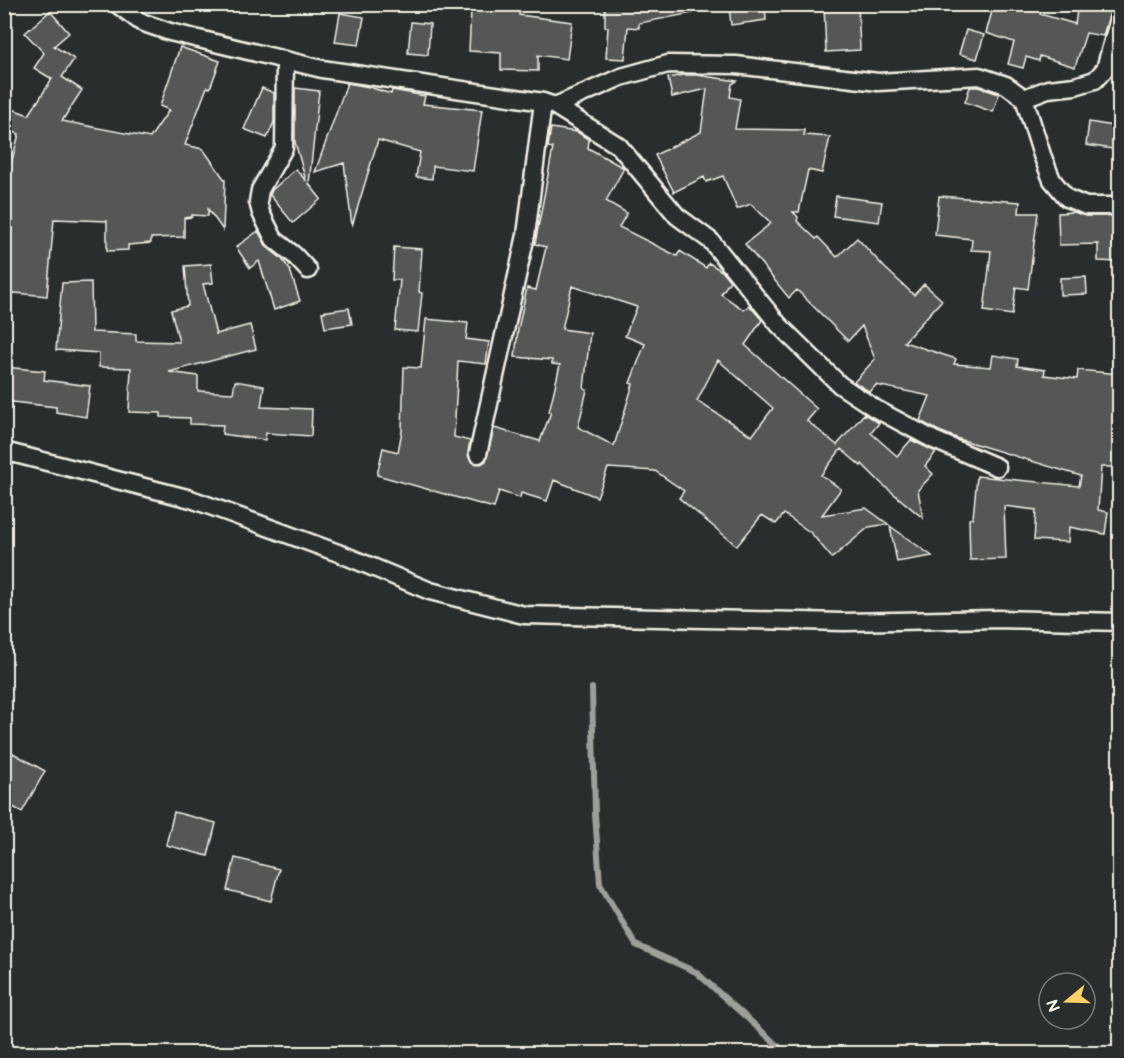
<svg xmlns="http://www.w3.org/2000/svg" width="1124" height="1058" font-family="'Balsamiq Sans',sans-serif">
<style>
.lines{fill:none;stroke-linecap:round;stroke-linejoin:round}
.stream{stroke:#9f9f9a;stroke-width:6}
.building{fill:#555756;stroke:#f4f1e8;stroke-width:1.5;fill-rule:evenodd}
.minor-casing{stroke:#f4f1e8;stroke-width:21}
.minor{stroke:#2a2d2e;stroke-width:16}
</style>
<rect width="100%" height="100%" fill="#2a2d2e"/>
<filter id="ink" filterUnits="userSpaceOnUse"><feTurbulence type="fractalNoise" baseFrequency=".0167" numOctaves="2"/><feDisplacementMap in="SourceGraphic" scale="12" xChannelSelector="R" yChannelSelector="G"/><feConvolveMatrix kernelMatrix="1 2 1 2 8 2 1 2 1" color-interpolation-filters="sRGB"/></filter>
<g filter="url(#ink)">
<g class="lines">
<path class="stream" d="M592 688 595 814 600 884 636 945 696 972 787 1054"/>
</g>
<path class="building" d="M479 4H519V15L572 22 567 59 538 55V71L501 70V53L469 51 471 11H479Z
M605 4H693V13L639 23V28L628 27 625 59 606 58 608 27H605Z
M729 4H765L766 20 731 25Z
M994 4H1043L1040 14 1075 24 1078 4H1116L1110 12 1103 36 1086 33 1075 67 1040 56 1039 61 1026 57 1023 68 1008 64 1014 42 986 33Z
M858 5 860 50 826 52 824 6Z
M50 11 69 33 54 46 74 59 62 77 82 90 62 121 150 138 169 110 160 106 180 47 220 61 210 88 207 87 185 145 203 149 225 180 223 230 208 209V216L192 215V217L184 218V237L151 238V243L128 245V250L107 251V221L54 219 47 296 4 292V162L11 164 19 134 4 129V106L29 115 52 79 34 68 44 53 25 33Z
M340 13 364 17 359 45 335 42Z
M411 22 430 24 428 55 408 53Z
M966 30 984 35 977 59 959 54Z
M683 75H697L737 81 732 84 730 97 740 99 735 129 804 130V135L830 137 822 173 808 170 799 212H793L798 217 797 221 816 239 818 237 837 257 857 238 885 268 914 295 924 284 942 300 904 342 956 359 954 364 991 367 993 355 1018 359 1017 366 1045 370 1044 375 1077 379 1078 370 1119 374V467H1101L1098 510 1108 512 1105 534 1069 527 1068 542 1034 540 1036 510 1004 506 1006 559 970 560 969 519 973 518 977 476 1079 486 1081 476 959 439 939 431 920 421 930 396 876 385 870 392 854 382 875 359 862 326 848 341 797 290 789 298 745 244 771 223 751 204 737 209 723 176 706 182 704 177 674 192 655 155 701 132 707 89 672 97 668 78Z
M347 83 369 87 391 94 392 90 425 96 423 104 482 110 473 171 433 166 432 179 416 177 420 152 378 140 352 226 344 163 315 172Z
M970 87H978L999 94 993 112 965 102Z
M262 88 274 93V122L267 138 244 129Z
M295 88 319 91 309 184 321 199 293 223 270 195 272 190 296 169 306 181 295 142Z
M1089 122 1119 127V150L1086 145Z
M551 128 577 132 589 140 588 148 624 168 606 201 627 213 619 227 677 256 680 251 706 268 709 263 722 271 730 281 721 294 744 310 749 305 762 320 745 345 817 409 807 421 837 445 864 414 879 423 871 433 897 456 911 440 936 452 925 466 933 474 918 490 923 518 882 484 862 464 861 466 841 449 821 475 841 489 822 515 866 508 888 524 869 527 832 558 811 533 784 514 776 524 762 515 737 546 679 498 684 491 655 471 608 468 597 497 554 480 547 501 521 493 520 498 499 491 494 508 377 475 383 448 398 452 402 431 404 367 421 368 426 319 468 323 466 339 489 342 486 364 458 361 454 437 470 441 468 452 471 461 481 464 486 461 494 428 540 441 551 412H549L560 365 552 364V360L515 357 518 329 527 288 536 290 546 247 535 244 553 148 548 147ZM572 286 637 307 625 336 645 344 630 383 633 384 614 446 578 427 587 390 584 389 590 333 562 329ZM718 360 773 408 752 436 697 401Z
M836 196 882 202 879 222 833 216Z
M939 196 1020 202 1019 213H1038L1028 289 1016 287 1012 315 984 311 991 251 971 250 972 239 935 235Z
M1074 212 1086 216H1119V262L1098 261V244L1059 245 1058 213Z
M258 231 267 247 282 259 290 270 300 301 274 310 259 261 250 268 236 247Z
M394 247 422 249 419 292 422 293 418 332 395 330 400 280H392Z
M211 264 213 283 203 284 216 334 250 325 256 349 169 372 198 376V391L233 393 235 381 264 386 261 407 312 409 311 436 266 433 265 440 222 434 223 425 190 424V418L161 417V413L129 412 131 368 99 367V353L56 350 62 283 91 282 92 332 136 334V341L179 342 171 310 188 306 185 266Z
M1086 277 1087 294 1060 295V278Z
M349 308 352 324 325 328 322 312Z
M4 367 45 371 44 380 90 386 86 417 56 412V407L4 401Z
M890 526 932 556 897 562Z
M4 748 45 771 22 812 4 802Z
M174 812 216 823 208 856 166 845Z
M235 858 279 869 271 901 227 890Z"/>
<g class="lines">
<defs>
<path id="minor" d="M117 4 141 22 170 32 322 69 543 102 555 106 619 146 677 216 711 241 779 325 840 385 876 409 934 440 997 467
M285 60 284 148 260 190 258 202 261 213 274 239 294 255 308 270
M1024 98 1048 89 1075 86 1095 80 1105 69 1120 15
M555 106 621 77 668 64 736 65 878 82 979 76 1006 85 1024 98 1042 155 1052 180 1067 198 1086 206H1120
M4 451 191 499 341 554 430 591 524 615 844 622 998 619 1120 622
M478 454 526 235 543 102"/>
</defs>
<use href="#minor" class="minor-casing"/>
<use href="#minor" class="minor"/>
</g>
</g>
<rect width="1124" height="1058" fill="none" stroke="#2a2d2e" stroke-width="24"/>
<rect x="12" y="12" width="1100" height="1034" fill="none" stroke="#f4f1e8" stroke-width="2" filter="url(#ink)"/>
<g transform="translate(1067 1001) rotate(251)"><circle r="28" fill="#2a2d2e" stroke="#7b7b78" stroke-width="1.5"/>
<path d="M0-4.5L10 22L0 15L-10 22Z" fill="#ffd166"/>
<text y="-9" font-size="16" font-weight="bold" text-anchor="middle" fill="#f4f1e8">N</text>
</g>
</svg>
